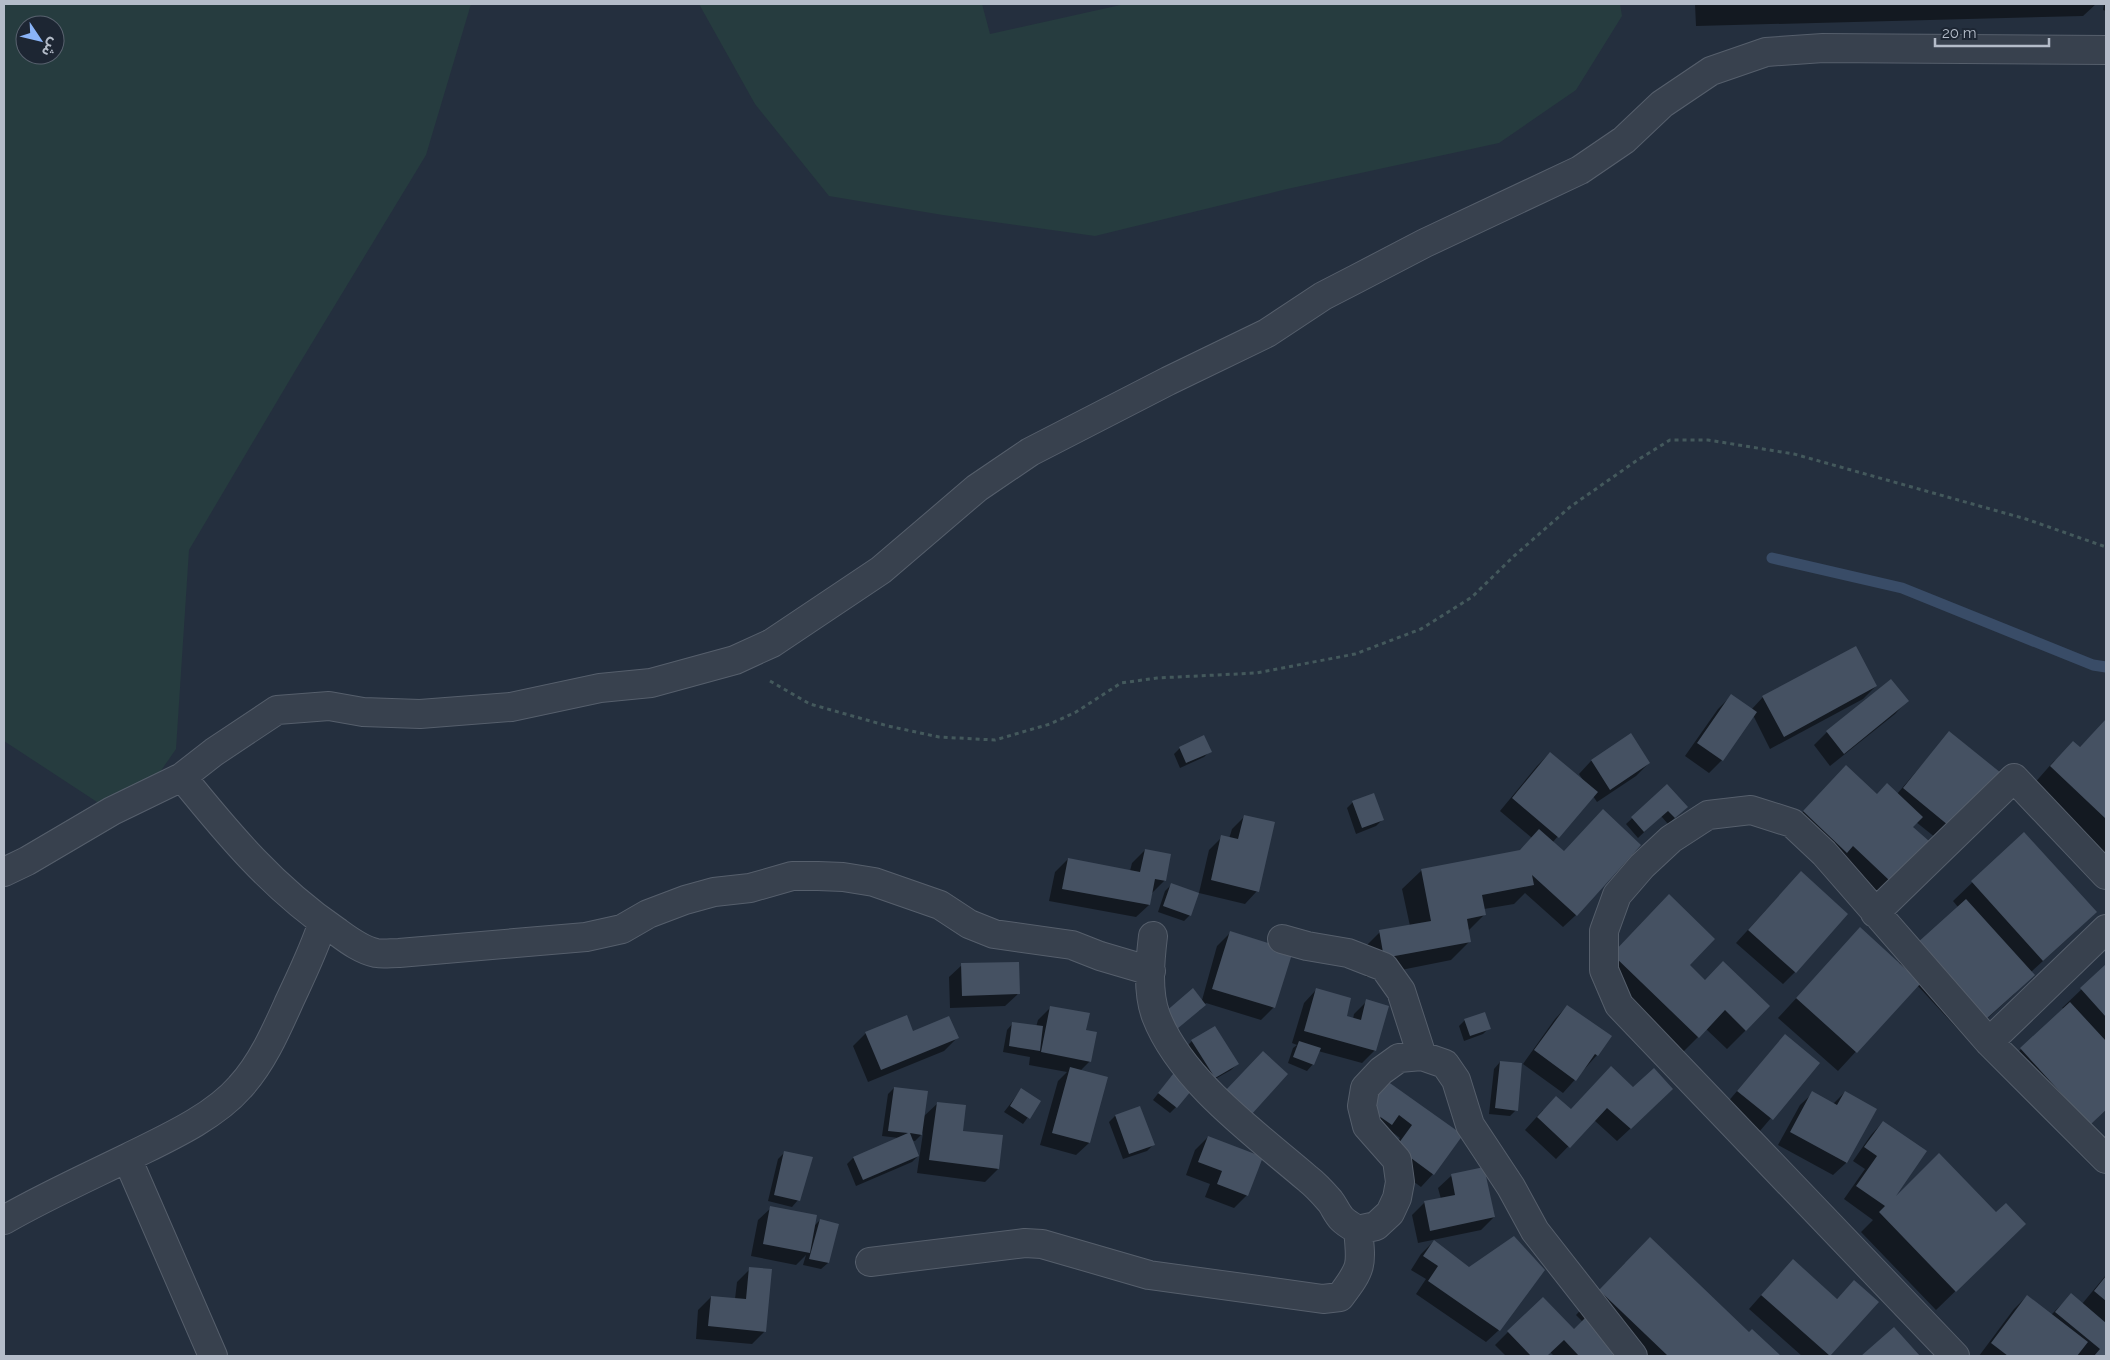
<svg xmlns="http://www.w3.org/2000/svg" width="2110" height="1360" font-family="Raleway,'Noto Sans Arabic',sans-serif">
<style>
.green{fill:#263c3f;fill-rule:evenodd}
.shadow{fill:#0007}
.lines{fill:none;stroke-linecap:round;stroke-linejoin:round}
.stream{stroke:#394c67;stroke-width:11}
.building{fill:#455162}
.minor-casing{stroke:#565f6c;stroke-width:30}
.path{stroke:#44595c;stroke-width:3;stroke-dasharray:4 4;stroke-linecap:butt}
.minor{stroke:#38414e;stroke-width:28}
</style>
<rect width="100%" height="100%" fill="#242f3e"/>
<path class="green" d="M4 4H471L426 155 295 371 189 550 176 749 126 821 4 741ZM25 25H55V55H25Z
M699 4H982L990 34 1125 4H1620L1622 16 1576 90 1499 143 1287 189 1095 236 943 215 829 196 755 104Z"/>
<path class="shadow" d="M1695 4H2096L2083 16 1696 26Z
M2104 4H2106V11L2103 10Z
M1891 681 1907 701 1895 714 1830 766 1814 745 1827 732Z
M1876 686 1863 699 1770 749 1753 715 1722 760 1709 773 1685 756 1718 709 1731 696 1751 710 1763 697Z
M2106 721V855L2032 786 2054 761 2079 748Z
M1950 732 1999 773 1941 842 1916 822 1911 827 1927 841 1871 899 1785 830 1828 786 1876 795 1897 794Z
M1631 735 1649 763 1636 776 1597 802 1593 796 1552 843 1563 853 1576 915 1563 927 1525 893 1514 904 1484 909V915L1468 931 1470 941 1451 960 1366 977 1361 951 1380 932 1410 926 1402 889 1422 870 1520 851 1532 838 1500 811 1537 766 1550 753 1583 780 1579 774 1591 761Z
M1180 748 1210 751 1204 757 1180 768 1174 754Z
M1667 786 1680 813 1668 824 1661 816 1638 838 1626 824Z
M1353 802 1382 820 1376 826 1356 834 1347 808Z
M1245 816 1257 891 1245 904 1199 893 1209 850 1222 837 1229 839 1232 829Z
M2024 833 2076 931 2031 972 2014 994 1966 1038 1917 985 1838 1071 1778 1018 1860 929 1898 964 1958 907 1953 901Z
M1145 850 1165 880 1152 893 1149 905 1136 917 1049 901 1055 872 1068 859 1130 871 1132 863Z
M1171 885 1190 915 1184 921 1158 912 1165 891Z
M1788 886 1795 972 1783 984 1736 943Z
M1650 915 1688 965 1746 1030 1727 1049 1706 1029 1679 1056 1594 974Z
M1230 933 1274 1007 1261 1020 1206 1003 1199 1011 1217 946Z
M962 965 1018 994 1005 1006 950 1008 949 977Z
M2106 966V1110L2070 1143 2002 1067 2064 1009 2062 1008Z
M1316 990 1345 1016 1353 1019 1354 1014 1367 1001 1375 1050 1362 1063 1318 1051 1313 1064 1307 1071 1288 1063 1293 1048 1297 1045 1292 1043 1304 1003Z
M1567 1006 1610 1037 1597 1055 1563 1093 1523 1064 1555 1019Z
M1051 1007 1085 1031 1090 1061 1080 1071 1089 1143 1076 1155 1040 1145 1058 1081 1067 1072 1029 1065 1030 1057 1003 1052 1007 1030 1013 1023 1036 1027 1038 1020Z
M1465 1020 1489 1028 1483 1034 1464 1041 1459 1026Z
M913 1032 957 1038 944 1051 868 1082 853 1046 866 1033Z
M1785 1035 1818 1063 1759 1132 1726 1104Z
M1192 1041 1237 1064 1231 1070 1208 1083 1186 1047Z
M1500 1062 1516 1110 1510 1116 1489 1114 1494 1069Z
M1171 1077 1176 1107 1170 1113 1153 1100Z
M894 1088 923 1117 938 1103 961 1132 998 1169 985 1182 917 1173 923 1133 915 1141 911 1140 918 1156 912 1162 856 1186 847 1164 853 1158 899 1138 882 1136 888 1094Z
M1633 1089 1659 1102 1617 1141 1594 1120 1556 1159 1525 1130 1543 1110 1570 1111Z
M1021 1090 1039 1102 1023 1124 1004 1112Z
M1845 1092 1876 1110 1846 1163 1833 1175 1778 1145 1800 1105 1813 1093 1833 1104Z
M1375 1096 1462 1136 1433 1174 1421 1187 1384 1160 1400 1138 1387 1128 1378 1137Z
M1140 1107 1153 1145 1147 1151 1123 1159 1109 1122 1115 1116Z
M1883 1122 1891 1200 2005 1243 1936 1310 1861 1232 1873 1220 1844 1199 1865 1169 1853 1161 1871 1135Z
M1208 1137 1247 1195 1234 1208 1205 1197 1210 1184 1186 1175 1195 1150Z
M785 1152 798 1200 792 1207 768 1201 778 1159Z
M1451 1176 1494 1217 1481 1230 1418 1243 1412 1215 1425 1202 1441 1199 1438 1188Z
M771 1208 813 1227 820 1220 828 1263 821 1269 803 1265 806 1255 796 1265 751 1256 758 1220Z
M1434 1241 1499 1330 1486 1342 1416 1294 1426 1279 1411 1270 1421 1254Z
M1625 1263 1749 1334 1752 1330 1779 1356H1618L1614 1352 1610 1356H1554L1550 1352 1546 1356H1506L1495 1345 1508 1332 1574 1331 1583 1322 1576 1315Z
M750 1269 765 1331 752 1344 696 1339 698 1310 711 1297 735 1299 737 1282Z
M1780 1274 1836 1300 1854 1281 1877 1302 1828 1356H1802L1749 1309Z
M2106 1275V1356H1979L2014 1309 2027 1296 2051 1315 2071 1295 2082 1304Z
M1894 1329 1919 1356H1863Z"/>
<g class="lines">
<path class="stream" d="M1772 558 1902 588 2093 665 2106 667"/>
</g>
<path class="building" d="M1856 646 1877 686 1784 737 1762 696Z
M1891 679 1909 701 1844 754 1826 731Z
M1731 694 1757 712 1723 761 1697 743Z
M2106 719V819L2050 766 2073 741 2080 747Z
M1949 731 2001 773 1954 830 1903 788Z
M1631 733 1650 763 1610 790 1591 760Z
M1204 735 1212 752 1186 763 1179 747Z
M1550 752 1598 792 1559 838 1512 798Z
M1846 765 1877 794 1887 783 1923 817 1913 827 1929 841 1890 881 1853 846 1847 853 1803 811Z
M1667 784 1688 807 1675 818 1668 811 1644 832 1631 817Z
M1374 793 1384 820 1362 828 1352 801Z
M1603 809 1641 845 1577 916 1532 875 1534 885 1482 895 1486 915 1467 919 1471 942 1384 958 1379 930 1431 921 1421 869 1520 850 1539 829 1564 851Z
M1244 815 1275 822 1259 892 1211 880 1221 835 1238 839Z
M2024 832 2097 912 2043 961 1971 881Z
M1145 849 1171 854 1166 881 1155 879 1150 905 1062 889 1068 858 1140 872Z
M1801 871 1848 914 1796 973 1748 930Z
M1171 883 1199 893 1191 916 1163 906Z
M1669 894 1715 939 1690 965 1705 980 1723 961 1770 1006 1746 1031 1725 1010 1699 1038 1612 954Z
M1966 899 2035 975 1985 1020 1916 944Z
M1860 927 1921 983 1857 1053 1796 998Z
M1230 931 1293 951 1275 1008 1212 989Z
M1019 962 1020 994 962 996 961 963Z
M2106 964V1017L2080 988Z
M1193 988 1206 1005 1177 1029 1164 1013Z
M1316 988 1351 998 1347 1016 1361 1020 1366 999 1389 1006 1376 1051 1304 1031Z
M2070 1002 2106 1041V1110L2090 1125 2020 1048Z
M1567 1005 1612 1036 1598 1056 1595 1054 1576 1081 1534 1050Z
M1050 1006 1090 1013 1086 1030 1097 1032 1091 1062 1041 1052Z
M1485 1012 1491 1029 1470 1036 1464 1019Z
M907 1015 913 1031 949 1016 959 1038 881 1070 865 1032Z
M1012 1022 1043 1026 1040 1051 1009 1046Z
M1215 1026 1239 1064 1215 1078 1191 1040Z
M1785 1034 1820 1063 1773 1120 1737 1091Z
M1299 1041 1321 1048 1314 1065 1293 1057Z
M1263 1051 1288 1074 1251 1115 1225 1091Z
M1500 1061 1522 1063 1518 1111 1495 1108Z
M1611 1066 1633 1087 1654 1068 1673 1089 1631 1129 1607 1108 1570 1148 1537 1117 1556 1096 1571 1109Z
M1070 1067 1108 1077 1090 1143 1052 1133Z
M1177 1069 1196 1085 1177 1108 1158 1093Z
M1387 1081 1463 1135 1434 1175 1396 1147 1412 1125 1399 1115 1392 1125 1379 1116 1371 1104Z
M894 1087 928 1091 922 1135 910 1133 919 1156 863 1180 853 1157 908 1133 888 1131Z
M1021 1088 1041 1101 1030 1119 1010 1106Z
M1812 1091 1837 1105 1845 1091 1877 1109 1847 1163 1790 1132Z
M937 1102 966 1105 963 1131 1003 1135 999 1169 929 1160Z
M1140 1106 1155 1145 1129 1154 1115 1115Z
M1883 1121 1927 1151 1896 1196 1939 1153 1996 1212 2006 1203 2026 1224 1956 1292 1879 1212 1885 1206 1856 1186 1877 1156 1864 1147Z
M1208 1136 1263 1157 1248 1196 1217 1184 1222 1171 1198 1162Z
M784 1151 813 1157 800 1201 774 1195Z
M1484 1167 1495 1217 1430 1231 1424 1201 1455 1195 1451 1174Z
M770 1206 817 1215 810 1253 763 1244Z
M820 1219 839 1224 829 1263 809 1259Z
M1514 1236 1545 1270 1500 1331 1428 1281 1438 1266 1423 1256 1434 1240 1469 1267Z
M1650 1237 1749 1332 1752 1329 1781 1356H1668L1599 1290Z
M1793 1259 1837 1299 1854 1280 1879 1302 1830 1356 1761 1295Z
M749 1267 772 1269 766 1332 708 1326 711 1296 746 1299Z
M2106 1276V1301L2094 1291Z
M2071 1293 2106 1323V1356H2094L2100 1349 2055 1312Z
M2027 1295 2088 1342 2077 1356H2008L1991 1343Z
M1543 1297 1574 1329 1585 1318 1617 1351 1611 1356H1579L1564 1340 1547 1356H1531L1507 1331Z
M1894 1327 1920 1356H1861Z"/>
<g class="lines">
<defs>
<path id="minor" d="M182 777C229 835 273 888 336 931 347 939 361 950 376 953 383 954 391 953 399 953L586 937 622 929 648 914 685 900 714 892 750 888 792 876H818L843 877 874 882 940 905 969 924 994 934 1072 945 1100 956 1151 971
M4 872 27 861 112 811 182 777 214 752 277 710 329 706 363 712 420 714 511 707 600 688 651 683 735 660 772 643 881 570 977 488 1030 452 1168 381 1267 333 1323 296 1356 279 1425 243 1580 170 1624 140 1662 104 1711 71 1766 52 1823 48 2106 50
M1875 913 2014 778 2106 875
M1153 936C1150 961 1147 992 1156 1016 1181 1081 1257 1135 1308 1179 1316 1185 1323 1193 1330 1201 1334 1206 1337 1214 1342 1219 1347 1224 1353 1227 1358 1230L1376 1226 1390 1213 1397 1198 1400 1182 1397 1160 1367 1126 1362 1106 1365 1088 1381 1071 1399 1058 1422 1056 1445 1064 1456 1080 1470 1125 1511 1187 1535 1231 1633 1356
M1282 939 1307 946 1348 953 1384 967 1401 991 1422 1056
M1989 1042 2106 929
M127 1158 213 1356
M4 1220C44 1197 86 1178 129 1157 165 1139 213 1118 240 1087 262 1063 276 1031 289 1002 301 976 314 950 323 922
M870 1262 1025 1243 1042 1244 1149 1275 1323 1299 1340 1297C1362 1268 1362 1266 1358 1230
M1955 1356 1619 1005 1604 970V931L1617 895 1642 866 1671 839 1708 815 1751 810 1792 823 1824 853 1989 1042 2106 1159"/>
</defs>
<use href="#minor" class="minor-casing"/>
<path class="path" d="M770 681 810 704 888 726 939 737 995 740 1050 724 1076 712 1121 683 1157 678 1256 673 1355 654 1421 629 1472 597 1514 556 1570 507 1636 461 1670 440H1708L1794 454 2026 519 2106 547"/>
<use href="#minor" class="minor"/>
</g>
<rect width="2110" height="1360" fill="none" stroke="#b4bcc9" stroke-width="10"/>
<g transform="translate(40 40) rotate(125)"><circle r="24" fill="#1d2633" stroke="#59626f"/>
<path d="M0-4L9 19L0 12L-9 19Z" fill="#8ab4f8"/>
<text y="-8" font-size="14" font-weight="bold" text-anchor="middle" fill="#b4bcc9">ش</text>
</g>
<path d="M1935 38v8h114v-8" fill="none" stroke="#b4bcc9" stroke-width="2.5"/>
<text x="1942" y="38" font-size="15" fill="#b4bcc9" stroke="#1d2633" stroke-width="4" paint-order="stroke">20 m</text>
</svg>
